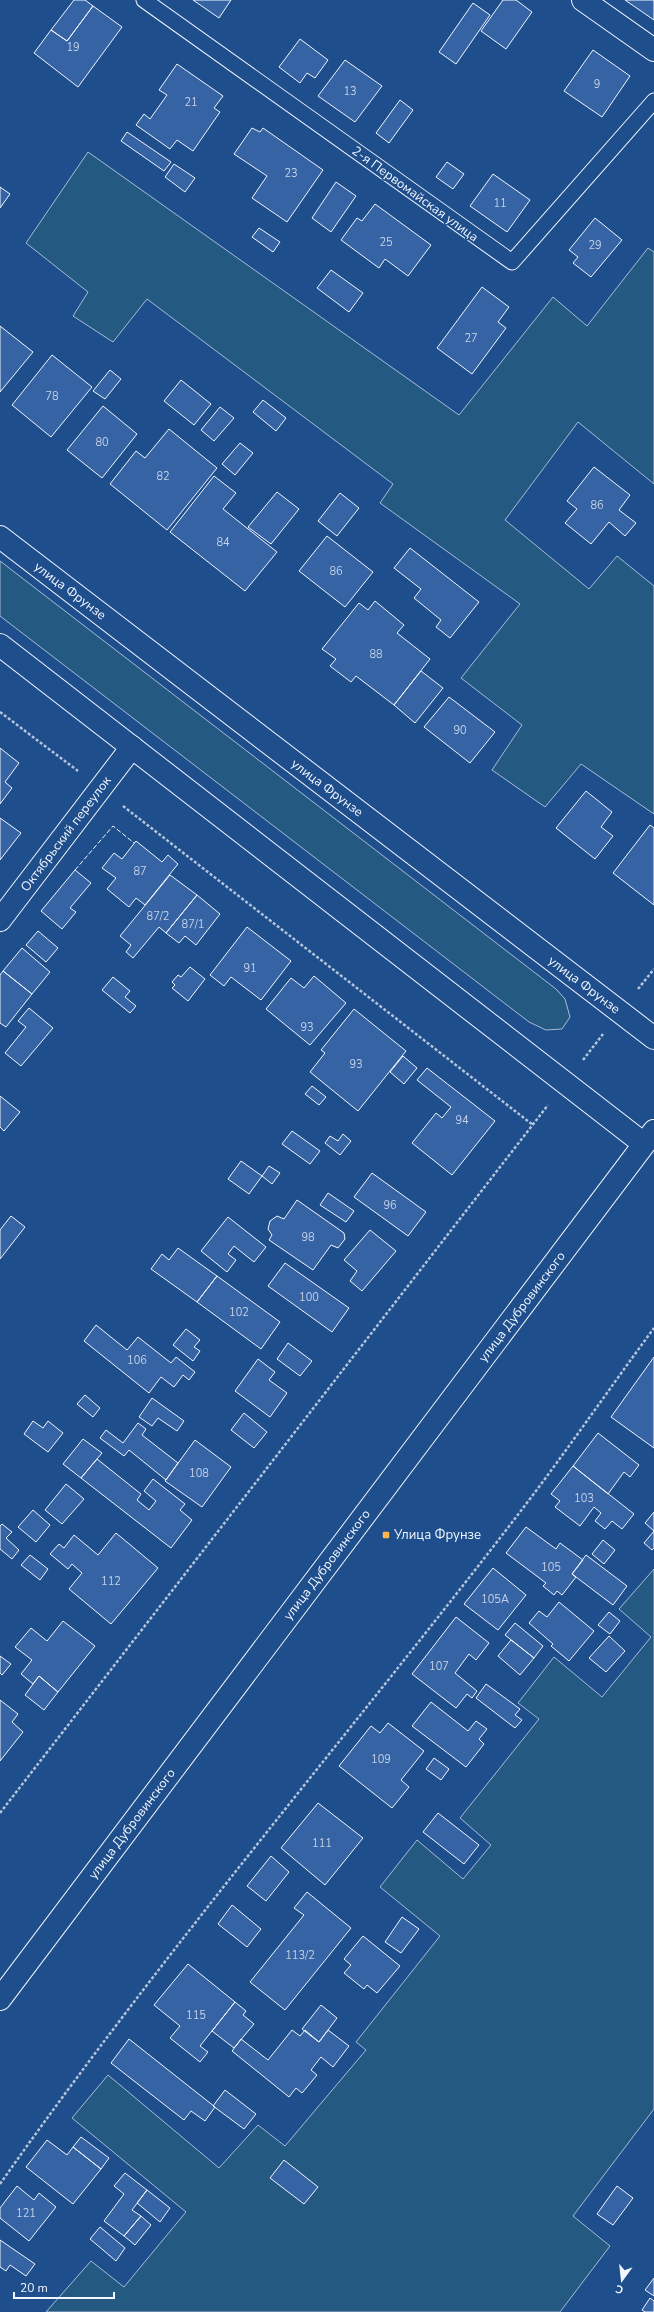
<svg xmlns="http://www.w3.org/2000/svg" width="654" height="2312" font-family="'Nunito Sans',sans-serif">
<style>
.green{fill:#245a82;stroke:#a8bbd7}
.building{fill:#3563a3;stroke:#f2f6ff}
.lines{fill:none;stroke-linecap:round;stroke-linejoin:round}
.lane-casing{stroke:#f2f6ff;stroke-width:17}
.street-casing{stroke:#f2f6ff;stroke-width:24}
.primary-casing{stroke:#f2f6ff;stroke-width:24}
.path{stroke:#b3c4dc;stroke-width:2.5;stroke-dasharray:3 2;stroke-linecap:butt}
.lane{stroke:#1f4e8c;stroke-width:15}
.street{stroke:#1f4e8c;stroke-width:22}
.primary{stroke:#1f4e8c;stroke-width:22}
.fence{stroke:#f2f6ff;stroke-width:1;stroke-dasharray:5 2;stroke-linecap:butt}
.poi-dot{fill:#ffb74d;stroke:#1f4e8c;stroke-width:1.5}
.labels{text-anchor:middle;dominant-baseline:central;stroke-width:3;stroke-linejoin:round;paint-order:stroke}
.number-label{font-size:11px;fill:#c3d1e8}
.street-label{font-size:13px;fill:#f2f6ff;stroke:#1f4e8c}
.poi-label{font-size:13px;fill:#f2f6ff;stroke:#1f4e8c;text-anchor:start}
</style>
<rect width="100%" height="100%" fill="#1f4e8c"/>
<path class="green" d="M88 152 459 415 553 297 587 326 648 248 654 252V484L578 422 505 520 589 589 617 556 654 586V814L581 764 545 807 492 770 522 725 461 678 520 604 380 503 393 484 147 299 113 342 73 316 88 292 26 243Z
M0 561 556 989 565 999 570 1017 562 1029 546 1030 529 1022 0 616Z
M654 1569V2109L573 2216 610 2246 560 2312H46L91 2261 124 2287 186 2212 72 2118 108 2075 219 2168 258 2125 285 2146 366 2050 356 2042 440 1936 380 1887 417 1840 463 1879 491 1845 460 1818 539 1719 518 1703 554 1657 602 1697 651 1637 619 1609Z"/>
<path class="building" d="M74 0H85L93 6 67 41 51 30Z
M193 0H231L219 18Z
M503 0H516L532 12 506 49 481 31Z
M625 0H654V20Z
M473 3 490 15 456 64 439 52Z
M93 6 122 27 78 87 34 53 51 30 67 41Z
M300 39 328 60 315 78 307 73 300 83 279 67Z
M593 50 630 76 602 117 564 91Z
M345 60 382 86 355 122 318 96Z
M177 64 223 96 214 108 220 112 193 151 177 140 170 149 136 125 144 114 150 119 167 95 159 90Z
M400 100 413 110 389 143 376 133Z
M252 128 260 132 263 128 323 170 287 222 252 198 267 176 234 154Z
M127 132 171 162 164 171 121 141Z
M447 162 464 174 453 189 436 177Z
M174 164 195 178 185 192 165 177Z
M493 174 530 200 507 232 470 206Z
M336 182 356 196 331 232 312 218Z
M0 187 10 194 0 208Z
M375 204 431 245 408 276 385 259 379 268 341 240 357 218 362 221Z
M595 218 622 240 591 277 573 263 578 257 569 250Z
M259 228 280 242 273 252 252 237Z
M331 270 363 293 349 312 317 288Z
M482 287 509 307 498 322 506 328 472 374 437 348Z
M0 326 33 352 0 392Z
M52 355 92 387 51 437 12 405Z
M110 370 121 379 105 399 93 391Z
M181 380 211 404 194 425 164 401Z
M263 400 286 418 276 431 253 412Z
M103 406 137 434 102 478 67 450Z
M220 407 234 418 214 441 201 430Z
M169 429 217 468 167 530 110 484 136 451 145 458Z
M240 443 253 453 235 475 222 464Z
M594 467 630 495 619 510 636 523 625 536 609 522 591 544 565 523 577 509 567 501Z
M214 476 236 493 223 509 277 552 245 591 170 532Z
M277 492 299 509 271 544 248 527Z
M340 493 359 508 337 536 318 521Z
M327 536 373 572 345 607 299 571Z
M410 548 479 602 450 638 436 627 441 620 414 598 421 589 394 568Z
M375 601 404 625 397 633 430 659 394 705 356 676 351 682 330 666 336 659 322 649 359 603 368 610Z
M421 671 443 688 415 723 394 705Z
M449 697 495 732 470 763 424 727Z
M0 748 19 763 5 782 12 788 0 804Z
M586 791 612 812 601 827 613 836 595 859 556 828Z
M0 818 21 833 0 860Z
M650 825 654 828V905L613 873Z
M136 841 162 862 168 855 178 864 145 905 136 898 129 907 107 889 116 878 102 868 114 853 122 859Z
M75 870 91 883 70 908 76 912 62 929 41 911Z
M170 875 197 895 166 933 159 927 133 958 126 952 131 945 120 936Z
M197 895 220 914 196 945 185 936 179 943 166 933Z
M247 927 291 961 261 1000 231 977 224 986 210 975Z
M38 931 58 948 46 962 26 945Z
M22 948 50 972 32 994 3 971Z
M190 967 205 979 188 1001 172 988 175 985 172 982 178 975 181 977Z
M3 971 32 994 6 1027 0 1023V975Z
M314 976 346 1003 310 1045 266 1009 291 978 304 988Z
M113 977 130 991 125 997 136 1006 130 1013 102 990Z
M29 1008 53 1028 21 1066 5 1053 26 1027 18 1021Z
M354 1009 406 1051 358 1111 310 1072 325 1053 321 1050Z
M403 1056 417 1068 404 1084 390 1072Z
M427 1068 495 1121 452 1175 412 1143 436 1113 442 1118 451 1107 417 1080Z
M312 1086 326 1097 319 1105 305 1094Z
M0 1096 20 1112 4 1131 0 1127Z
M292 1131 320 1151 310 1164 282 1144Z
M343 1134 351 1141 340 1155 325 1143 330 1136 338 1141Z
M241 1161 262 1176 249 1194 228 1179Z
M269 1166 280 1173 272 1184 262 1176Z
M372 1173 426 1212 408 1236 354 1197Z
M328 1193 354 1211 346 1222 320 1205Z
M297 1200 344 1233 345 1239 338 1248 331 1245 313 1270 269 1240 272 1235 268 1229 270 1221 277 1216 284 1219Z
M11 1216 25 1227 0 1259V1230Z
M228 1217 266 1247 254 1262 234 1246 228 1254 236 1260 227 1272 201 1251Z
M370 1230 396 1251 362 1291 350 1281 357 1271 344 1260Z
M178 1248 217 1276 197 1302 151 1269 162 1254 169 1260Z
M285 1263 349 1308 332 1332 268 1286Z
M217 1276 280 1322 261 1349 197 1302Z
M96 1325 127 1350 138 1337 171 1363 176 1357 195 1372 189 1380 183 1375 174 1387 161 1377 149 1393 84 1341Z
M186 1329 200 1340 194 1347 200 1351 193 1361 173 1345Z
M288 1343 312 1361 300 1376 277 1359Z
M654 1357V1448L611 1417Z
M258 1359 275 1372 269 1380 287 1393 270 1417 235 1391Z
M85 1395 100 1408 93 1417 77 1404Z
M152 1398 184 1421 177 1431 158 1418 152 1426 139 1417Z
M244 1413 267 1432 254 1448 231 1430Z
M33 1421 43 1428 48 1421 63 1433 48 1452 24 1434Z
M138 1423 146 1429 142 1435 178 1463 166 1480 129 1450 124 1456 100 1438 106 1430 123 1443Z
M598 1433 639 1465 630 1477 624 1472 608 1494 573 1466Z
M83 1439 102 1453 81 1478 63 1464Z
M195 1440 231 1467 202 1507 165 1481Z
M97 1459 141 1494 137 1500 149 1510 156 1501 144 1491 153 1479 185 1504 180 1510 192 1520 171 1548 81 1478Z
M573 1466 634 1514 622 1529 612 1521 605 1529 595 1521 601 1513 594 1507 580 1526 555 1507 560 1501 551 1494Z
M66 1484 84 1499 62 1524 45 1510Z
M33 1510 50 1525 36 1542 18 1527Z
M654 1512V1531L645 1523Z
M2 1524 12 1532 6 1538 19 1550 12 1559 0 1549V1526Z
M526 1527 556 1549 560 1543 583 1560 572 1574 576 1577 562 1595 557 1591 554 1595 543 1586 546 1583 506 1553Z
M654 1531V1548L652 1550 644 1543Z
M116 1533 158 1568 111 1624 69 1589 82 1573 72 1564 68 1569 50 1554 59 1544 64 1548 74 1535 98 1555Z
M603 1540 615 1550 604 1564 592 1554Z
M30 1555 48 1569 40 1580 21 1565Z
M586 1555 627 1586 613 1605 572 1574Z
M493 1568 526 1595 498 1630 464 1604Z
M559 1602 594 1631 569 1661 551 1646 553 1644 529 1623 539 1611 547 1617Z
M609 1612 620 1621 610 1634 598 1625Z
M456 1617 489 1643 476 1660 469 1654 455 1673 477 1691 472 1698 467 1694 456 1708 412 1674Z
M63 1621 95 1646 58 1692 39 1676 33 1684 21 1674 32 1660 15 1647 31 1628 47 1641Z
M515 1623 543 1646 534 1658 505 1635Z
M609 1636 625 1651 606 1672 589 1658Z
M511 1640 534 1658 520 1675 498 1656Z
M0 1656 11 1664 2 1675 0 1673Z
M39 1676 58 1692 44 1710 25 1695Z
M486 1684 520 1709 515 1715 522 1720 515 1728 476 1698Z
M0 1700 18 1714 12 1722 23 1732 0 1761Z
M431 1702 468 1731 476 1721 487 1729 479 1739 484 1744 466 1767 412 1726Z
M388 1723 424 1751 401 1780 409 1787 392 1808 339 1766 371 1726 380 1733Z
M434 1758 449 1769 441 1780 426 1769Z
M318 1803 363 1838 325 1885 281 1848Z
M438 1813 479 1845 464 1864 423 1832Z
M271 1856 289 1872 266 1901 247 1886Z
M307 1892 351 1928 285 2010 250 1982 304 1915 294 1908Z
M232 1905 261 1929 247 1947 218 1924Z
M402 1917 419 1929 401 1953 385 1942Z
M363 1936 400 1966 377 1993 367 1985 364 1989 344 1973 351 1965 344 1959Z
M188 1964 235 2002 200 2046 208 2052 200 2062 170 2038 180 2026 154 2005Z
M235 2002 246 2011 243 2015 254 2024 234 2048 212 2031Z
M321 2005 337 2018 319 2042 302 2029Z
M292 2030 300 2036 305 2030 319 2042 328 2030 349 2046 333 2067 321 2057 311 2070 317 2075 302 2093 296 2088 289 2097 232 2051 241 2039 268 2060Z
M129 2039 215 2107 205 2121 191 2111 184 2120 111 2063Z
M225 2090 256 2114 244 2129 213 2106Z
M81 2137 109 2158 101 2169 73 2147Z
M47 2140 67 2155 73 2147 101 2169 73 2204 26 2167Z
M284 2160 318 2187 304 2204 270 2178Z
M125 2173 147 2190 132 2210 141 2216 124 2236 104 2221 124 2194 114 2186Z
M17 2186 34 2200 39 2193 56 2207 29 2241 0 2218V2208Z
M617 2186 633 2198 613 2225 597 2214Z
M147 2190 170 2208 160 2222 137 2203Z
M141 2216 151 2225 135 2245 124 2236Z
M100 2227 125 2248 116 2261 90 2239Z
M0 2240 35 2264 26 2276 10 2265 6 2271 0 2267Z
M654 2278V2296L645 2290Z
M650 2298 654 2301V2312H645L642 2310Z"/>
<g class="lines">
<defs>
<path id="lane" d="M144 0 512 262 654 101"/>
<path id="street" d="M583 0 654 50
M0 920 132 747"/>
<path id="primary" d="M0 537 654 1038
M0 645 644 1144
M0 1999 654 1131"/>
</defs>
<use href="#lane" class="lane-casing"/>
<use href="#street" class="street-casing"/>
<use href="#primary" class="primary-casing"/>
<path class="path" d="M0 712 78 771
M123 806 533 1125
M638 989 654 969
M583 1060 603 1034
M0 1813 548 1105
M0 2184C163 1952 348 1736 520 1512 566 1452 609 1389 654 1328"/>
<use href="#lane" class="lane"/>
<use href="#street" class="street"/>
<use href="#primary" class="primary"/>
<path class="fence" d="M75 870 113 826 134 843"/>
</g>
<rect class="poi-dot" x="382" y="1531" width="8" height="8" rx="2"/>
<g class="labels">
<g class="number-label">
<text x="73" y="47">19</text>
<text x="597" y="84">9</text>
<text x="350" y="91">13</text>
<text x="191" y="102">21</text>
<text x="291" y="173">23</text>
<text x="500" y="203">11</text>
<text x="386" y="242">25</text>
<text x="595" y="245">29</text>
<text x="471" y="338">27</text>
<text x="52" y="396">78</text>
<text x="102" y="442">80</text>
<text x="163" y="476">82</text>
<text x="597" y="505">86</text>
<text x="223" y="542">84</text>
<text x="336" y="571">86</text>
<text x="376" y="654">88</text>
<text x="460" y="730">90</text>
<text x="140" y="871">87</text>
<text x="158" y="916">87/2</text>
<text x="193" y="924">87/1</text>
<text x="250" y="968">91</text>
<text x="307" y="1027">93</text>
<text x="356" y="1064">93</text>
<text x="462" y="1120">94</text>
<text x="390" y="1205">96</text>
<text x="308" y="1237">98</text>
<text x="309" y="1297">100</text>
<text x="239" y="1312">102</text>
<text x="137" y="1360">106</text>
<text x="199" y="1473">108</text>
<text x="584" y="1498">103</text>
<text x="551" y="1567">105</text>
<text x="111" y="1581">112</text>
<text x="495" y="1599">105А</text>
<text x="439" y="1666">107</text>
<text x="381" y="1759">109</text>
<text x="322" y="1843">111</text>
<text x="300" y="1955">113/2</text>
<text x="196" y="2015">115</text>
<text x="26" y="2213">121</text>
</g>
<g class="street-label">
<text transform="translate(415 194) rotate(36)">2-я Первомайская улица</text>
<text transform="translate(70 591) rotate(37)">улица Фрунзе</text>
<text transform="translate(327 788) rotate(37)">улица Фрунзе</text>
<text transform="translate(66 834) rotate(-53)">Октябрьский переулок</text>
<text transform="translate(584 985) rotate(37)">улица Фрунзе</text>
<text transform="translate(522 1307) rotate(-53)">улица Дубровинского</text>
<text transform="translate(327 1565) rotate(-53)">улица Дубровинского</text>
<text transform="translate(132 1824) rotate(-53)">улица Дубровинского</text>
</g>
<g class="poi-label">
<text x="394" y="1535">Улица Фрунзе</text>
</g>
</g>
<g transform="translate(622 2280) rotate(195)" stroke="#1f4e8c" stroke-width="3" paint-order="stroke">
<path d="M0-3L7 15L0 10L-7 15Z" fill="#f2f6ff"/>
<text y="-6" font-size="11" font-weight="bold" text-anchor="middle" fill="#f2f6ff">С</text>
</g>
<path d="M14 2292v6h100v-6" fill="none" stroke="#f2f6ff" stroke-width="2"/>
<text x="20" y="2292" font-size="12" fill="#f2f6ff" stroke="#1f4e8c" stroke-width="3" paint-order="stroke">20 m</text>
</svg>
